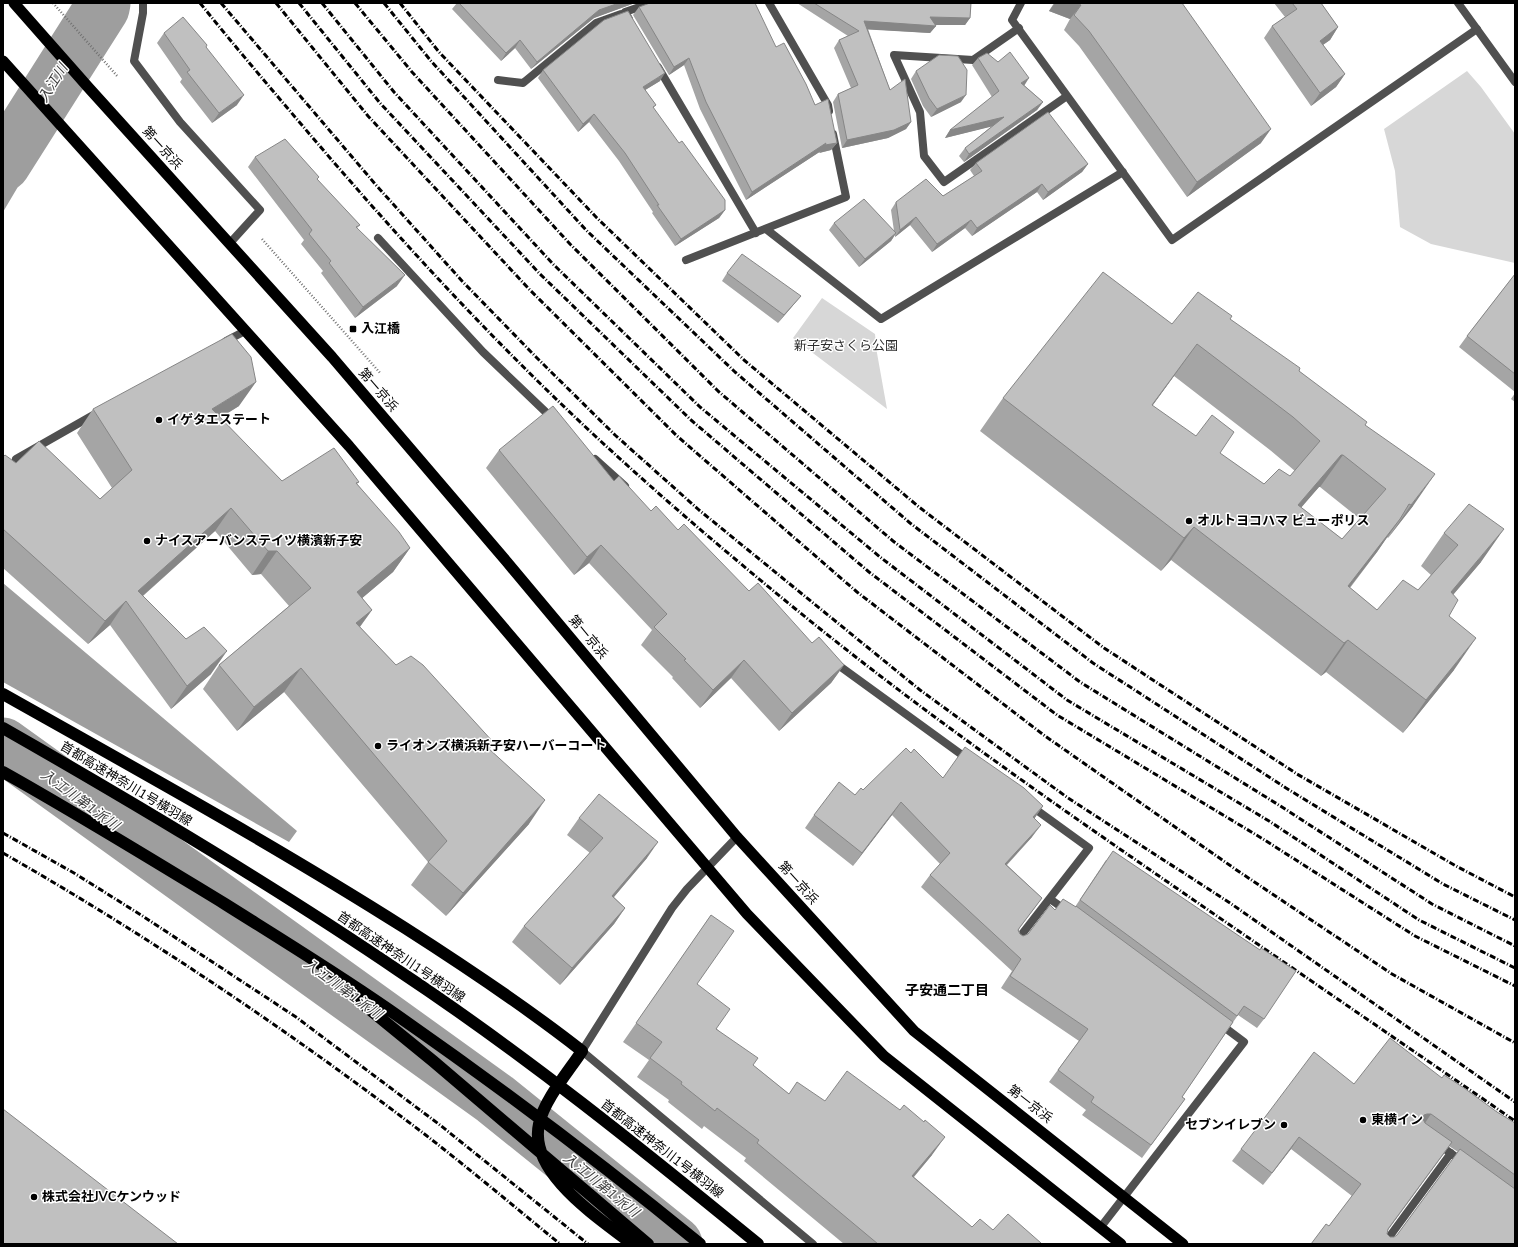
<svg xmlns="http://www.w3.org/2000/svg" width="1518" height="1247" font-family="'Nunito Sans','Noto Sans JP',sans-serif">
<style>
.green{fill:#d7d7d7}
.water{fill:#9e9e9e}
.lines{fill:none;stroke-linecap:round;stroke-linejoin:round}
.river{stroke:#9e9e9e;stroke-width:55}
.path{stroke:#727272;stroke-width:2.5;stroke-dasharray:1 2;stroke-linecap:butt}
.service{stroke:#505050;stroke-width:8}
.minor{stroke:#505050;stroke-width:8}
.tertiary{stroke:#505050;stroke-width:8}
.trunk{stroke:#000;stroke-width:11}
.motorway{stroke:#000;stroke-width:12}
.rail{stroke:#000;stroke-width:3;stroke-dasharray:6 2 1 2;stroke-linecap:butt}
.wall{fill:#a5a5a5;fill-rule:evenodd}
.shaded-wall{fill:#868686}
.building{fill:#c0c0c0;stroke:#868686;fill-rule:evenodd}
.poi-dot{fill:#000;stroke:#fff;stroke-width:1.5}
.labels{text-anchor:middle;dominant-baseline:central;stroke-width:3;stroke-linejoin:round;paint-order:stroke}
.street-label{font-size:13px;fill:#000;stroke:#fff}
.poi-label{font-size:13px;font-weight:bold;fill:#000;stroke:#fff;text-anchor:start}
.park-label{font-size:13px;fill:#2e2e2e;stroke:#fff}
.water-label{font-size:14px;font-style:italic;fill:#3f3f3f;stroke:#fff}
.neighbourhood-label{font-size:14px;font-weight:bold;fill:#000;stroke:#fff}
</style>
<rect width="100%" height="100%" fill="#fff"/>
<path class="green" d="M1467 71 1481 87 1515 134V263L1431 244 1400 227 1395 171 1384 129Z
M822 298 875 334 877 353 887 409 793 338Z"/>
<path class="water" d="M3 124 35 158 3 212Z
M3 583 297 831 289 842 3 682Z"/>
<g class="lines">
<path class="river" d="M3 164 102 8 103 3
M3 745 495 1099 675 1244"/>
<path class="path" d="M53 3 118 77
M262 239 381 374"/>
<path class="service" d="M498 80 523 83 596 23 621 14
M226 341 245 331
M16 459 95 414"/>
<path class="minor" d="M143 3V13L134 61 180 122 260 210 230 243
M769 3 828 105 829 111
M1021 3 1012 20 1172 240 1477 29
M629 19 625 12 651 3
M1019 28 973 60 894 55 920 112 924 156 944 182 1067 96
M658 67 756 233
M766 229 881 319 1123 172
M378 238 483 352 553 419
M686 260 846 197 833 134
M595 459 625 486
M834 662 969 760
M1050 899 1067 911
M1015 943 1089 848 1031 806
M1438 1144 1463 1162
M1100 1228 1244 1042 1220 1024
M1384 1244 1451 1153"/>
<path class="tertiary" d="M1458 3 1515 82
M737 837 687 889 672 908 582 1051 813 1244"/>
<path class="trunk" d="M14 3 88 87 332 357 507 562 737 837 914 1031 1183 1244
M3 61 349 446 747 914 884 1056 1121 1244"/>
<path class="motorway" d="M3 694C138 770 274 845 405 928 466 967 526 1007 582 1051 569 1071 544 1100 539 1124 528 1173 599 1218 632 1244
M3 728C138 805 271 884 399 971 524 1054 642 1149 758 1244
M3 772C78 814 151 859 225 904 279 938 333 971 385 1007 493 1082 599 1161 700 1244
M341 986 433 1061 648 1244"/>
<path class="rail" d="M200 3C233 44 267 84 301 124 396 236 497 346 606 446 668 503 733 558 798 611 922 712 1053 803 1185 894 1295 970 1405 1045 1515 1121
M221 3 376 185 462 281 537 358 615 435 699 510 920 690 1068 798 1230 903 1515 1102
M276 3 368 116 529 289 677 436 857 592 1045 736 1238 871 1392 974 1515 1043
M299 3 380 103 540 274 691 420 869 572 1057 715 1263 839 1415 936 1515 986
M322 3 394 92 553 264 700 407 880 557 1067 700 1269 821 1419 920 1515 968
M355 3 412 72 570 244 718 391 893 541 1080 682 1282 807 1432 904 1515 946
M384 3 431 61 586 230 735 372 910 523 1093 663 1286 788 1443 884 1515 920
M400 3 439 52 597 218 744 360 919 507 1104 648 1297 774 1456 866 1515 897
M3 833 74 873 141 915 296 1017 440 1125 588 1244
M3 853C150 937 292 1033 427 1136 472 1171 516 1208 560 1244"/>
</g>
<path class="wall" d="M457 3H635L594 18 531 69 515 48 501 61 452 9Z
M797 3H971L970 18 965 25H935L936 26 930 33 868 29 890 90 911 122 906 129 888 138 842 148 833 102 838 94 851 88 834 48 839 40 848 36Z
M1054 3H1182L1261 143 1187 197 1079 46 1064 30 1070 19 1049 11Z
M1274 3H1321L1338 27 1330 40 1323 45 1345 74 1336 87 1311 106 1264 38 1272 26 1285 17Z
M639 7 776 47 815 105 837 143 831 150 819 153 821 151 746 200 700 109 684 65 669 75 633 15Z
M164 33 206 47 237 105 212 123 180 82 182 79 157 43Z
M978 58 1024 85 1043 102 1037 110 964 162 959 156 965 148 992 126 945 138 950 130 992 97 972 65Z
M543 70 660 81 645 90 656 105 653 108 725 210 719 218 675 246 652 213 653 212 619 161 589 122 578 132 538 78Z
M916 71 961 102 931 117 923 106 911 79Z
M255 157 317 180 360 225 357 228 397 286 355 318 321 273 323 271 301 244 304 240 248 167Z
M976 163 1088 164 1082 172 1043 200 1037 192 972 236 965 228 932 252 910 225 895 237V235L891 241 859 267 829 230 834 223 894 231 891 210 896 202 943 196 974 176 970 170Z
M727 273 801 296 795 303 778 323 722 281Z
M1515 274V392L1459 347 1467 336Z
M1230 319 1299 371 1365 425 1413 506 1388 538 1387 537 1377 552 1350 588 1377 610 1418 590 1431 575 1421 566 1444 533 1481 562 1453 595 1449 616 1454 670 1403 733 1326 672 1321 676 1171 560 1161 571 980 431 1003 398 1172 324ZM1174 376 1270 450 1295 471 1290 476 1264 484 1152 406ZM1319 487H1320L1360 519 1342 539 1301 507Z
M1515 393V402L1511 399Z
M239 406 220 418 282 481 359 482 357 484 410 548 393 572 362 598 372 610 360 627 396 665 489 750 529 824 446 916 411 885 428 862 284 692 237 731 203 689 219 665 289 606 261 574 252 575 215 531 143 596 211 674 171 709 110 625 88 644 3 568V457L16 463 100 499 112 488 77 433 93 409Z
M499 450 614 481 651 511 678 530 749 591 812 643 844 665 831 683 779 731 731 678 700 708 672 678 673 677 641 645 652 630 589 563 574 575 486 468Z
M911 753 943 778 1043 806 1034 819 1032 837 1007 865 1042 898 1019 929 1020 934 1023 936 1028 934 1055 910 1075 907 1106 860 1264 1019 1257 1028 1238 1015 1182 1097 1185 1099 1142 1158 1082 1115 1086 1110 1049 1082 1079 1041 1001 988 1012 971 921 887 930 875 940 864 892 815 853 866 805 828 814 815 855 795 863 790Z
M579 818 647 858 614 897 625 908 614 924 560 985 512 942 524 926 590 853 567 835Z
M711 915 697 984 717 1029 753 1065 789 1094 825 1101 932 1155 914 1177 972 1227 993 1230 1041 1244H844L744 1161 746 1158 704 1126 702 1129 668 1102 669 1100 637 1077 649 1060 623 1042Z
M1442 1078 1515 1123V1244H1311L1329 1226 1352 1196 1291 1149 1263 1185 1232 1161 1241 1149 1354 1084ZM1449 1146 1458 1152 1397 1235 1394 1237H1390L1387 1234 1388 1229Z"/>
<path class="shaded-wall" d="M619 3H635L594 18 531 69 537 62 599 10Z
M1055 3H1076L1081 5 1070 19 1049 11Z
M930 17 970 18 965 25H925L936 26 930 33 859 29 864 21Z
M1338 27 1330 40 1311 53 1320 41Z
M520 40 515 48 501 61 506 53Z
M689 58 684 65 669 75 674 67Z
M665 73 660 81 637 95 643 87Z
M1345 74 1336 87 1311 106 1320 93Z
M1029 78 1024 86 1021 83Z
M244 95 237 105 212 123 219 113Z
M966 95 961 102 931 117 937 109Z
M1043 102 1037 110 964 162 969 154Z
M594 114 589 122 578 132 583 124Z
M1004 117 998 125 945 138 950 130Z
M911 122 906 129 888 138 842 148 847 140Z
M1271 129 1261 143 1187 197 1197 182Z
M826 143H837L831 150 819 153 821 151 746 200 752 192Z
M1088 164 1082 172 1043 200 1048 192Z
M1042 184 1037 192 972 236 977 228Z
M725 210 719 218 675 246 681 239Z
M916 217 910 225 895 237 900 230Z
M971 220 965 228 932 252 937 244Z
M896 233 891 241 859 267 865 259Z
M405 275 397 286 355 318 363 307Z
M801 296 795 303 778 323 784 315Z
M1197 344 1174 376 1129 438 1152 405Z
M256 382 239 406 195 433 212 409Z
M1341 455H1343L1320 487H1319L1275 538 1298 505Z
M1435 474 1413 506 1388 538 1411 505Z
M231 508 215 531 130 607 138 591Z
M1400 519 1377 552 1325 619 1348 586Z
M1194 527 1171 560 1161 571 1184 538Z
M1504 529 1481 562 1428 624 1451 592Z
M601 545 589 563 574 575 587 557Z
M410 548 393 572 341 616 357 592Z
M268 551H277L261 574 252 575Z
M126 601 110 625 88 644 105 621Z
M372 610 355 633 356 623Z
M1476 638 1454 670 1403 733 1426 700Z
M1348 640 1326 672 1321 676 1344 643Z
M227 651 211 674 171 709 187 686Z
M744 660 731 678 700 708 713 690Z
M844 665 831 683 779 731 792 713Z
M301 668 284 692 237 731 254 707Z
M494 743 477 766 488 748Z
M545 800 529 824 446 916 463 893Z
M901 802 892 815 853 866 862 853Z
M1043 806 1034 819 1033 817Z
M1041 825 1032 837 996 876 1005 864Z
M658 842 647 858 601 912 612 896Z
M625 908 614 924 560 985 572 968Z
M1427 1114H1431L1423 1126H1418L1424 1115Z
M945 1137 932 1155 899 1194 912 1176Z
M1299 1137 1291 1149 1263 1185Z
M1452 1142 1443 1155 1380 1241 1388 1229Z"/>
<path class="building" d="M459 3H619L599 10 537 62 520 40 506 53Z
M650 3H755L776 47 784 43 806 84 815 105 828 99 837 143 825 145 826 143 752 192 706 102 689 58 674 67 639 7Z
M814 3H971L970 18 930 17 936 26 864 21 890 90 905 79 911 122 894 130 847 140 838 94 858 85 839 40 859 31Z
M1076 3H1182L1271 129 1197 182 1089 31 1074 15 1081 5Z
M1292 3H1321L1338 27 1320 41 1345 74 1320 93 1272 26 1297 9Z
M628 11 665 73 643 87 656 105 653 107 679 143 682 141 725 200V210L681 239 657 205H659L625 153 594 114 583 124 543 70 604 20Z
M183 17 207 45 206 47 244 95 219 113 187 72 190 70 164 33Z
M1010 52 1029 78 1021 83 1043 102 969 154 965 148 1004 117 950 130 999 91 978 58 987 53 998 62Z
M939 55 958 56 967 70 966 95 937 109 929 98 916 71Z
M1048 112 1088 164 1048 192 1042 184 977 228 971 220 937 244 916 217 900 230 896 202 926 179 943 196 982 171 976 163Z
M285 139 319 177 317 179 360 225 356 227 405 275 363 307 329 263 331 261 309 234 312 230 255 157Z
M864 199 896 233 865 259 834 223Z
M742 254 801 296 784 315 727 273Z
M1103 272 1172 324 1198 292 1232 316 1230 319 1300 368 1299 371 1367 422 1365 425 1435 474 1411 505 1409 504 1400 519 1348 586 1377 610 1403 580 1418 590 1458 545 1444 533 1469 504 1504 529 1451 592 1458 600 1449 616 1476 638 1426 700 1348 640 1344 643 1194 527 1184 538 1003 398ZM1197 344 1293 417 1320 441 1290 476 1279 469 1264 484 1220 453 1234 432 1212 415 1196 436 1152 405ZM1341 455H1343L1386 489 1342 539 1298 505Z
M1515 274V374L1467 336Z
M232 334 251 357 256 382 212 409 282 481 334 448 359 482 356 483 399 532 410 548 357 592 372 610 356 623 396 665 411 656 423 665 494 743 488 748 545 800 463 893 428 862 447 841 301 668 254 707 219 665 311 588 277 551H268L231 508 138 591 186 639 204 627 227 651 187 686 126 601 105 621 3 529V457L5 455 16 463 39 441 100 499 132 470 93 409Z
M553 406 614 481 619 476 651 511 656 506 678 530 684 524 749 591 758 583 812 643 819 637 844 665 792 713 744 660 713 690 684 660 686 659 654 627 667 614 601 545 587 557 499 450Z
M965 747 1024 788 1043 806 1033 817 1041 825 1005 864 1042 898 1020 927 1018 930 1020 934 1023 936 1028 934 1050 905 1055 910 1063 899 1076 907V906L1233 1022 1182 1097 1185 1099 1151 1145 1091 1102 1094 1097 1058 1070 1088 1029 1010 976 1021 959 930 875 950 853 901 802 862 853 814 815 839 782 855 795 861 788 863 790 906 748 911 753 914 749 943 778Z
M599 794 658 842 612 896 625 908 572 968 524 926 603 838 579 818Z
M1113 851 1260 950 1261 948 1296 971 1264 1019 1244 1006 1237 1016 1080 900Z
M711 915 734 931 697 984 730 1009 716 1029 758 1058 753 1065 789 1094 797 1082 825 1101 847 1071 900 1110 904 1105 924 1122 925 1120 945 1137 912 1176 972 1227 980 1219 993 1230 1008 1214 1041 1243 1040 1244H878L757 1143 759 1140 717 1108 715 1111 681 1084 682 1082 650 1058 662 1042 636 1023Z
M1390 1038 1442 1078 1444 1075 1464 1088 1497 1112 1515 1123V1175L1431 1114H1427L1424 1115 1423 1119 1425 1123 1452 1142 1388 1229 1387 1234 1390 1237H1394L1397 1235 1460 1149 1515 1189V1244H1311L1326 1224 1329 1226 1361 1184 1299 1137 1272 1173 1241 1149 1314 1052 1354 1084Z
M3 1109 178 1244H3Z"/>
<g class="poi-dot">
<rect x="349" y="325" width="8" height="8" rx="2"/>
<circle cx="159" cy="420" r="4"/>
<circle cx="1189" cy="521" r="4"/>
<circle cx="147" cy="541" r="4"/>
<circle cx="378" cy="746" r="4"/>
<circle cx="1363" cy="1120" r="4"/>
<circle cx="1284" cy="1125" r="4"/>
<circle cx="34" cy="1197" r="4"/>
</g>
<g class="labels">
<g class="street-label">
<text transform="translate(162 148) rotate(48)">第一京浜</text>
<text transform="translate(378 390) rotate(49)">第一京浜</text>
<text transform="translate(588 637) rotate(50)">第一京浜</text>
<text transform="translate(126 784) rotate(31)">首都高速神奈川1号横羽線</text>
<text transform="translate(798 883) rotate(48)">第一京浜</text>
<text transform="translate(401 957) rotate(34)">首都高速神奈川1号横羽線</text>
<text transform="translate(1030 1104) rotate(38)">第一京浜</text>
<text transform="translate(662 1149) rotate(38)">首都高速神奈川1号横羽線</text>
</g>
<g class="poi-label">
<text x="361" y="329">入江橋</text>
<text x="167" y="420">イゲタエステート</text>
<text x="1197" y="521">オルトヨコハマ ビューポリス</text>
<text x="155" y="541">ナイスアーバンステイツ横濱新子安</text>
<text x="386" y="746">ライオンズ横浜新子安ハーバーコート</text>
<text x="1371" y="1120">東横イン</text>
<text x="1276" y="1125" text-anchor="end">セブンイレブン</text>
<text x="42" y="1197">株式会社JVCケンウッド</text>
</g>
<g class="park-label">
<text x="846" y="346">新子安さくら公園</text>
</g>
<g class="water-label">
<text transform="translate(53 83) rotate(-58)">入江川</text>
<text transform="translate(80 800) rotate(36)">入江川第1派川</text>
<text transform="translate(343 989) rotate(36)">入江川第1派川</text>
<text transform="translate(601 1185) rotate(39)">入江川第1派川</text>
</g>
<g class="neighbourhood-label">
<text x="947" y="990">子安通二丁目</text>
</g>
</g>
<rect width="1518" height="1247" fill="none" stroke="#000000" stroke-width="8"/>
</svg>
